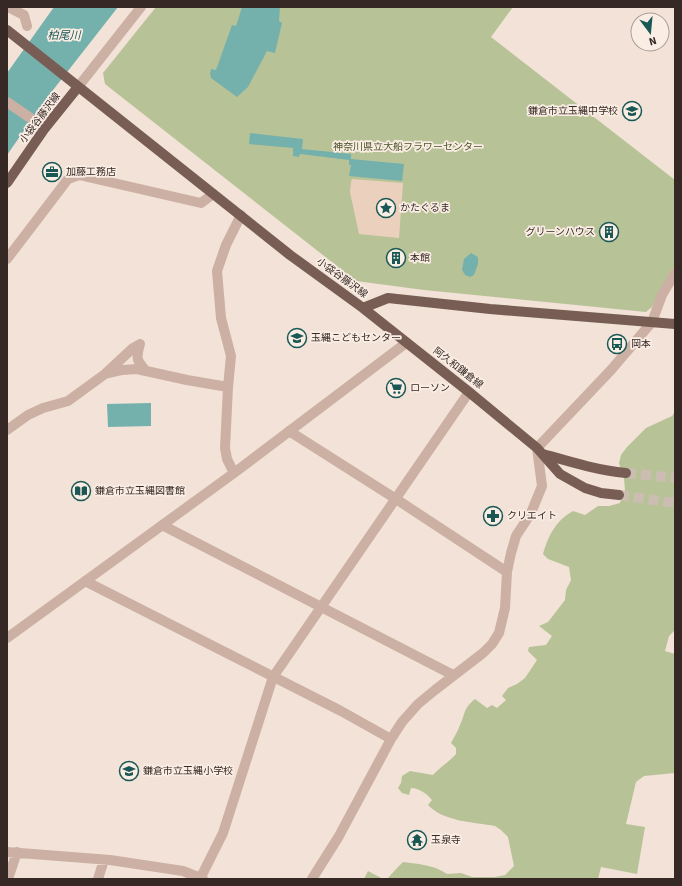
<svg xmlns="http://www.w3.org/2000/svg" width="682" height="886" font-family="'Source Sans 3','Noto Sans JP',sans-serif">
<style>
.green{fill:#b8c297}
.plaza{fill:#ebd1bd}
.water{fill:#75b1ac}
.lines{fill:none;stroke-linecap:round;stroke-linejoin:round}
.major-tunnel{stroke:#ccbdb3;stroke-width:10;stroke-dasharray:10 5;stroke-linecap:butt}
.minor{stroke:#cbb0a3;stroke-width:10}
.major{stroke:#785d55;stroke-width:10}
.labels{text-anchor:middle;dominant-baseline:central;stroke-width:3.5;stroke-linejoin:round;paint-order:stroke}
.poi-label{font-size:10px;fill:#352825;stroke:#faede4;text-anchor:start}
.street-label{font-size:10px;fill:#352825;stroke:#faede4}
.park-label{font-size:10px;fill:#4a5528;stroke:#faede4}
.water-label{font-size:11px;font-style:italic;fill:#195855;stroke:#faede4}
</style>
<rect width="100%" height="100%" fill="#f2e2d7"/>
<path class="green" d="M156 7H513L491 37 675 180V266L663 284 652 307 646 312 424 290 356 281 105 84 103 73Z
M675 412V630L669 636 665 651 675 654V773L644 776 636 782 626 824 645 827 637 874 601 867 598 879H387L398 867 403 862C419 864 434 865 447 874L461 873 472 877H495L505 875 514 866 508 837 501 830 495 826C474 822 444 822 428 805L432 800C427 794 419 788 411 788L409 795 402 793 398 788 401 783 402 776 410 771 433 775C440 767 449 762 456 754V748L451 743C454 737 458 731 460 725 466 712 463 709 475 699L487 708 492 705 497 708 506 700 502 696 508 688 517 684 525 678 537 660 528 651 529 647 546 645 552 636 539 626 548 622 565 600 566 590 571 580 569 567 548 559 543 554C548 536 556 520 573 511L585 515 598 506H609L620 503 625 490 624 479 619 463 621 455 627 447 646 428 672 416Z
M368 871 383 879H364Z"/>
<path class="plaza" d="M352 179 403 183 399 238 359 234 350 192 351 183Z"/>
<path class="water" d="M54 7H118L46 99 7 155V73Z
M242 7H280L279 21 282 23 275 53 267 51 248 87 237 97 211 78 210 73 211 69 216 70 232 25 236 26Z
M250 133 303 139 302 149 351 154V159L404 164 402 181 349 176 351 165H349V160L300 154 299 157 293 156V148L249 144Z
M471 253 478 257V264L474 275 470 277 465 275 462 270 464 259Z
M151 403V426L108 427 107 404Z"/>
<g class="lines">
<path class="major-tunnel" d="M626 473 675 478
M619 495 675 503"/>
<path class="minor" d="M8 7 24 15 27 26
M78 87 141 7
M7 102 45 128
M7 259 68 179 79 175 201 203 213 194
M140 344C136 358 136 360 146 371
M105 374 133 348 140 344
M7 430 28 415 43 408 68 401 105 374 122 370 137 369 187 380 228 387
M289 431 396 499 507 572
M234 473 227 459 225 448 228 387 231 356 221 318 217 271 226 245 241 215
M162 525 453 675
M85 581 341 711 391 739
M7 638 234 473 406 343
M7 852 110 860 183 871 203 879
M8 879 17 852
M98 879 104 860
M200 879 223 833 273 677 469 392
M312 879 339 836 391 739 402 722 418 704 435 690 483 653 492 644 499 633 505 608 507 572 511 553 516 536 531 513 542 486 537 448 611 370 652 322 662 295 675 273"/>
<path class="major" d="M7 30 290 255 363 308 469 392 537 448 560 474 585 488 601 493 619 495
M7 183 45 128 78 87
M363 308 388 298 490 309 675 324
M543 454C571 462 597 470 626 473"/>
</g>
<defs>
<symbol id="school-ring" viewBox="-11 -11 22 22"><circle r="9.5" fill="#faede4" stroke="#195855" stroke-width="1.5"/><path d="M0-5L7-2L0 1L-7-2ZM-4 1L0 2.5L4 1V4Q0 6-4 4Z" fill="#195855"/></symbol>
<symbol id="office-ring" viewBox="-11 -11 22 22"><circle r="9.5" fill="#faede4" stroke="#195855" stroke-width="1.5"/><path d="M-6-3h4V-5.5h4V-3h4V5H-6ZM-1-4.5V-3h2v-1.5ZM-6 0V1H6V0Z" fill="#195855"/></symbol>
<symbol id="sight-ring" viewBox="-11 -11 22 22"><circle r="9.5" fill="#faede4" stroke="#195855" stroke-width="1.5"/><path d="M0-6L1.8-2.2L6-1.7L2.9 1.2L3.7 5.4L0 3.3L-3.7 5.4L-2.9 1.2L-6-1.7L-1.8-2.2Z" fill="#195855"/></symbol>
<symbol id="building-ring" viewBox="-11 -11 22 22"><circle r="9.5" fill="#faede4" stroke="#195855" stroke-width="1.5"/><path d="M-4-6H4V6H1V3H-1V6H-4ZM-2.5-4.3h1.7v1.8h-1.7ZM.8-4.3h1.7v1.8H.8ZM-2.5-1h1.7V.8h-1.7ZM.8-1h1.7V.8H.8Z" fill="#195855"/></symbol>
<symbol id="bus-ring" viewBox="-11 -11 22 22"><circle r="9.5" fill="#faede4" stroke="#195855" stroke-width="1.5"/><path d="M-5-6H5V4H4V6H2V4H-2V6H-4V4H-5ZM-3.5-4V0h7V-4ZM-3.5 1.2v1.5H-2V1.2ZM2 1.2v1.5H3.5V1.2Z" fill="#195855"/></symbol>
<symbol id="supermarket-ring" viewBox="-11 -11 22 22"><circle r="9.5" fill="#faede4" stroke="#195855" stroke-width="1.5"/><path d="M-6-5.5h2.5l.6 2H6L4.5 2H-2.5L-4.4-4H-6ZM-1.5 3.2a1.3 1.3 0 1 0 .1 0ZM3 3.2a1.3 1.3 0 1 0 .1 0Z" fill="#195855"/></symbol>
<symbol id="library-ring" viewBox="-11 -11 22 22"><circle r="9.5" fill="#faede4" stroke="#195855" stroke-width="1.5"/><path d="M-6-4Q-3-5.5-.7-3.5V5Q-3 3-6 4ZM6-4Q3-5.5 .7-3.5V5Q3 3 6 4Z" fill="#195855"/></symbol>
<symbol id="pharmacy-ring" viewBox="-11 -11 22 22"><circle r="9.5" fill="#faede4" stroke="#195855" stroke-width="1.5"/><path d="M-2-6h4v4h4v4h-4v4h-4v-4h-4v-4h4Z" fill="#195855"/></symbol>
<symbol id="temple-ring" viewBox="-11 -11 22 22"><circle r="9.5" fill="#faede4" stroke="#195855" stroke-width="1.5"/><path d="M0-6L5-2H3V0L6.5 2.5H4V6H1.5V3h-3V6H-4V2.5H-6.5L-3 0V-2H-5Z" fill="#195855"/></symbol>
</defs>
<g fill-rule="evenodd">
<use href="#school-ring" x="621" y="100" width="22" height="22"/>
<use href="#office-ring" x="41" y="161" width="22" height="22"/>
<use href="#sight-ring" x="375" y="197" width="22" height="22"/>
<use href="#building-ring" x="598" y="221" width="22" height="22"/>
<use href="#building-ring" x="385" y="247" width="22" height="22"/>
<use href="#school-ring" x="286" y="327" width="22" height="22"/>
<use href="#bus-ring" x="606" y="333" width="22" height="22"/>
<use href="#supermarket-ring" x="385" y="377" width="22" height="22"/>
<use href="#library-ring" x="70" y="480" width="22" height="22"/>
<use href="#pharmacy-ring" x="482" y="505" width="22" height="22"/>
<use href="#school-ring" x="118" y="760" width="22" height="22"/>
<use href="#temple-ring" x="406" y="829" width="22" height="22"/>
</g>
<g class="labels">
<g class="poi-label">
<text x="618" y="111" text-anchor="end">鎌倉市立玉縄中学校</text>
<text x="66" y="172">加藤工務店</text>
<text x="400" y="208">かたぐるま</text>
<text x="595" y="232" text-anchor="end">グリーンハウス</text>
<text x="410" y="258">本館</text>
<text x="311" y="338">玉縄こどもセンター</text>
<text x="631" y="344">岡本</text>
<text x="410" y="388">ローソン</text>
<text x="95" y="491">鎌倉市立玉縄図書館</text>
<text x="507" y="516">クリエイト</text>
<text x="143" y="771">鎌倉市立玉縄小学校</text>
<text x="431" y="840">玉泉寺</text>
</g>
<g class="street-label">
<text transform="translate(40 118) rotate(-53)">小袋谷藤沢線</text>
<text transform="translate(342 278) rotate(36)">小袋谷藤沢線</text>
<text transform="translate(458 368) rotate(38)">阿久和鎌倉線</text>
</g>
<g class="park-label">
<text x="408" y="147">神奈川県立大船フラワーセンター</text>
</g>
<g class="water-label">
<text x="64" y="35">柏尾川</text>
</g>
</g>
<rect width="682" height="886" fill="none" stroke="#352825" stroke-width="16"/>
<g transform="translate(650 32) rotate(164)"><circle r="19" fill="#faede4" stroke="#ab9e98"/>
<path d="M0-3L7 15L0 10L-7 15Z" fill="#195855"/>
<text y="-6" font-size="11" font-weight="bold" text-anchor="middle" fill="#352825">N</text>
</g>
</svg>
